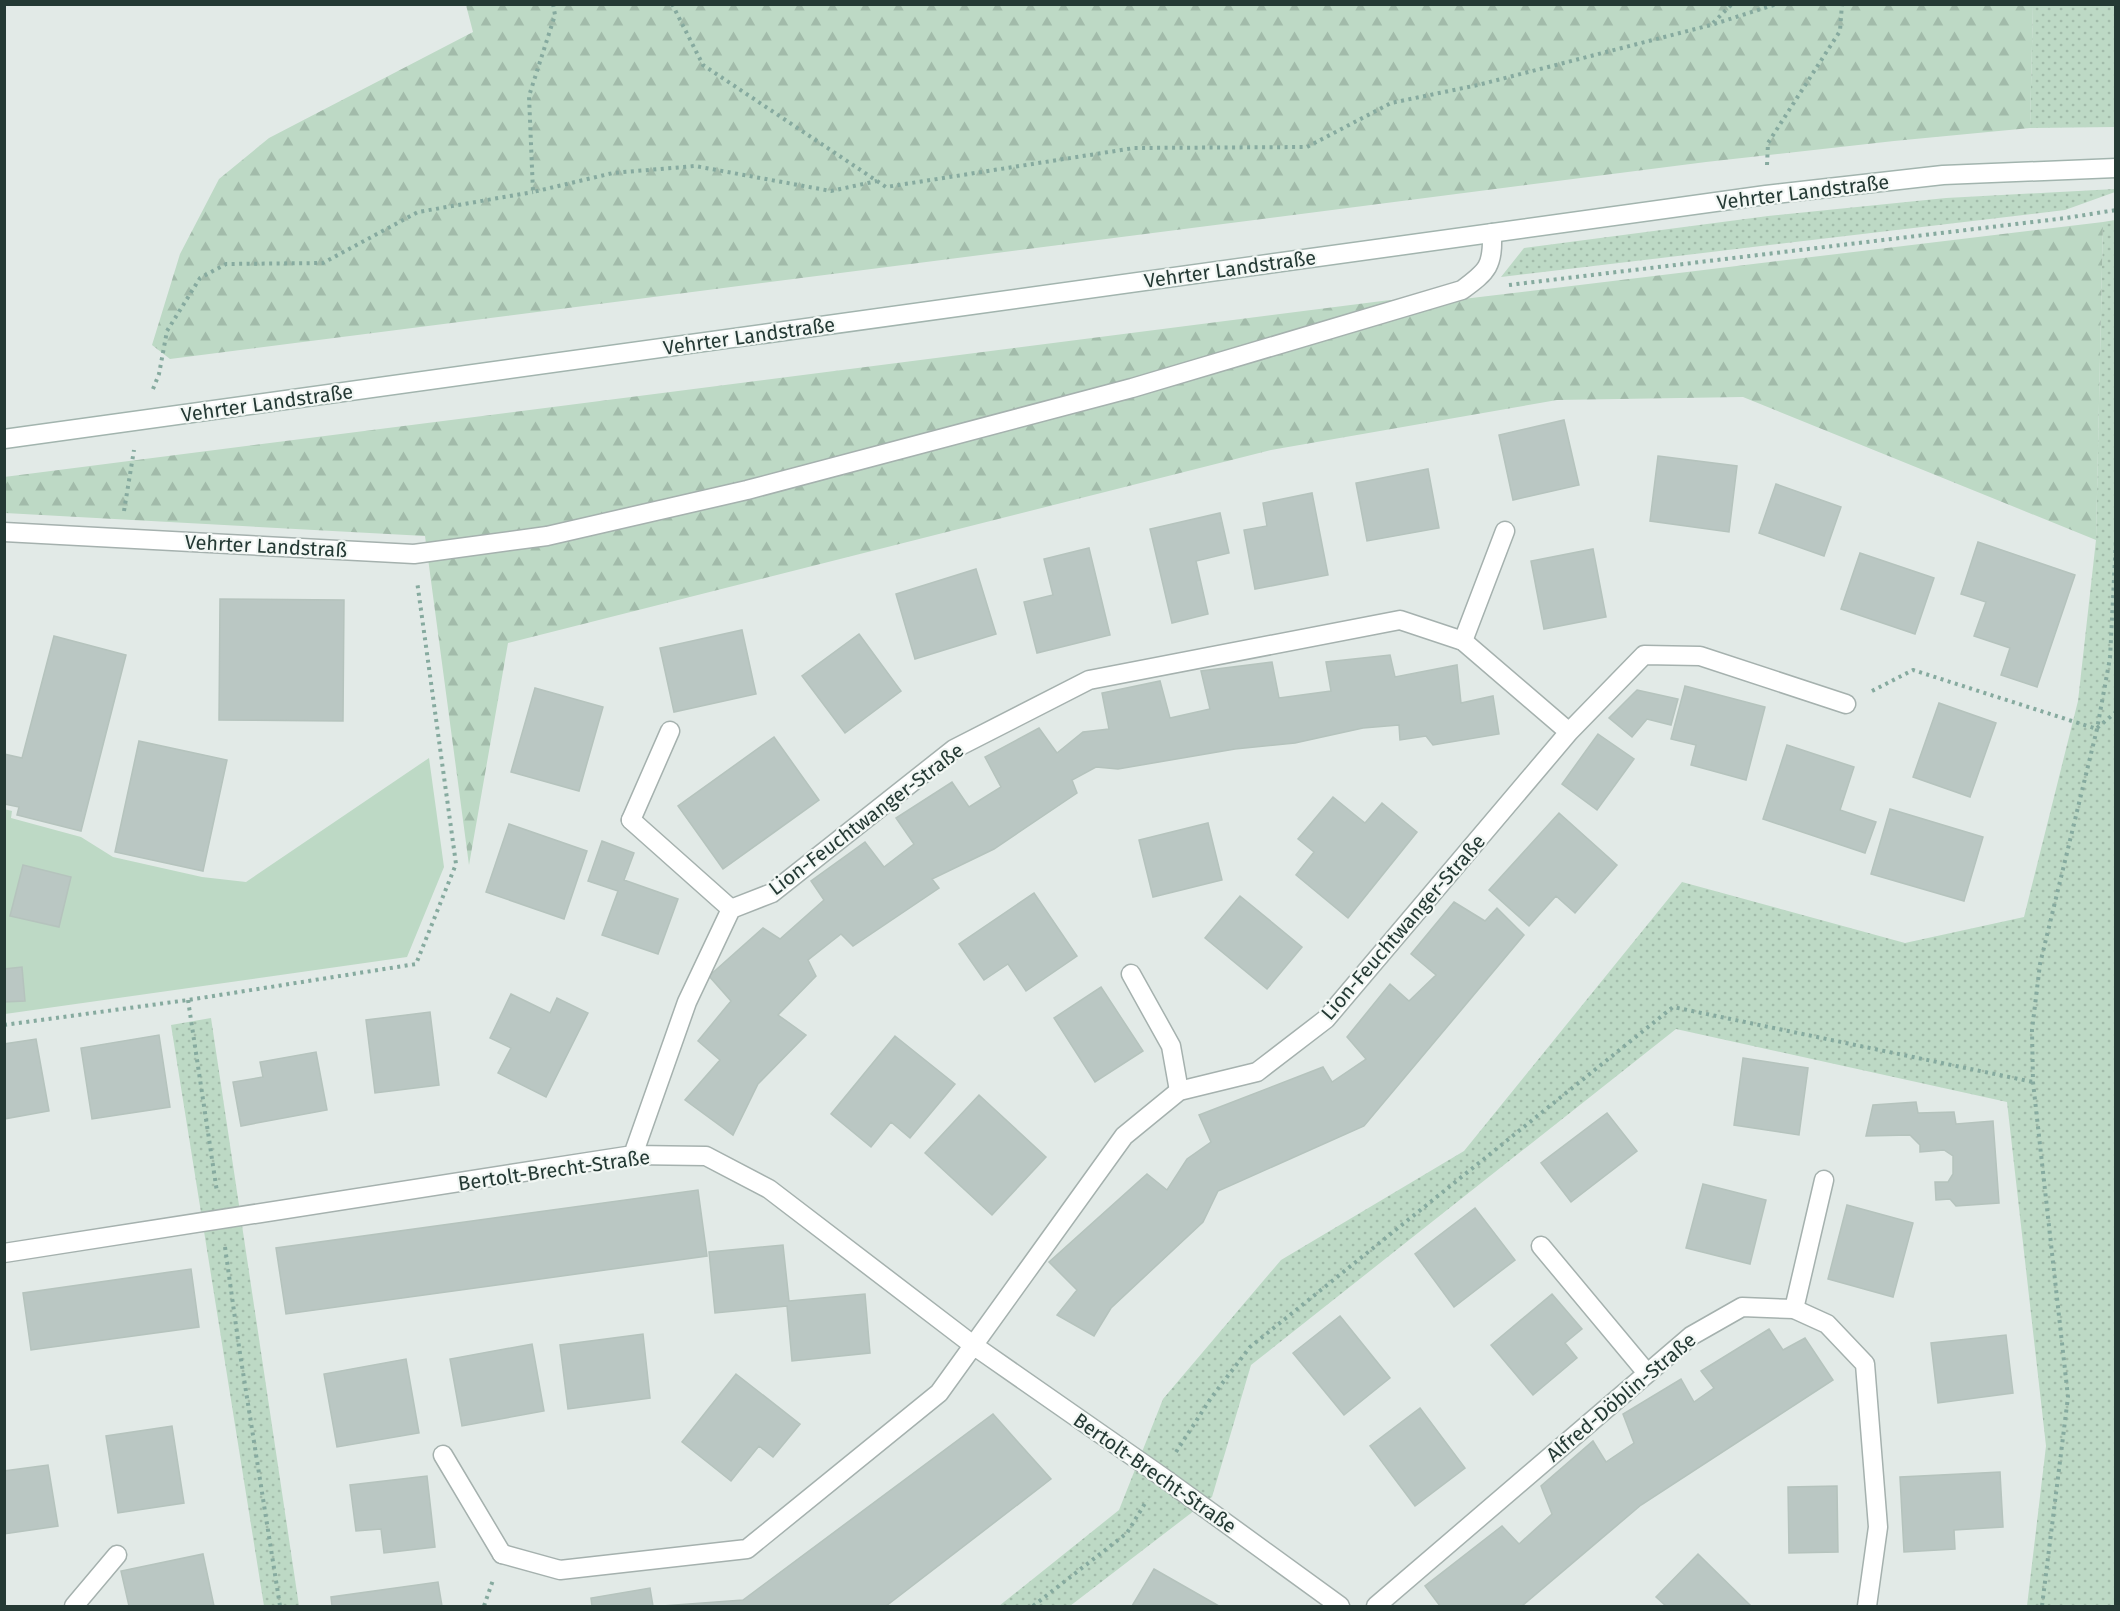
<svg xmlns="http://www.w3.org/2000/svg" width="2120" height="1611" font-family="'Fira Sans',sans-serif">
<style>
.grass{fill:url(#grass-dots)}
.forest{fill:url(#forest-firs)}
.garden{fill:#bdd9c5}
.building{fill:#bac7c3;stroke:#b5c3bd;stroke-width:1.5}
.lines{fill:none;stroke-linecap:round;stroke-linejoin:round}
.lane-casing{stroke:#a5b1ae;stroke-width:21}
.street-casing{stroke:#a5b1ae;stroke-width:21}
.secondary-casing{stroke:#a2b4ae;stroke-width:21}
.path{stroke:#86aa9f;stroke-width:4;stroke-dasharray:3 4.5;stroke-linecap:butt}
.lane{stroke:#fff;stroke-width:18}
.street{stroke:#fff;stroke-width:18}
.secondary{stroke:#fff;stroke-width:18}
.labels{text-anchor:middle;dominant-baseline:central;stroke-width:4.5;stroke-linejoin:round;paint-order:stroke}
.street-label{font-size:20px;fill:#243934;stroke:#f2f7f4}
</style>
<defs>
<pattern id="grass-dots" width="8" height="8" patternUnits="userSpaceOnUse" patternTransform="scale(1.5)"><rect width="8" height="8" fill="#bdd9c5"/><path d="M2 2h.1M6 6h.1" fill="none" stroke="#a2bbaa" stroke-width="1.8" stroke-linecap="round"/></pattern>
<pattern id="forest-firs" width="22" height="20" patternUnits="userSpaceOnUse" patternTransform="scale(1.5)"><rect width="22" height="20" fill="#bdd9c5"/><path d="M5 1l3.5 6h-7zM16 11l3.5 6h-7z" fill="#a2bbaa"/></pattern>
</defs>
<rect width="100%" height="100%" fill="#e2eae7"/>
<path class="grass" d="M2033 5H2115V127L2030 128Z
M2115 189V192L2065 210 1501 277 1524 248 1768 216 1946 198Z
M2115 220V1606H2027L2046 1446 2007 1102 1676 1029 1251 1365 1212 1497 1070 1606H999L1119 1510 1163 1399 1281 1260 1464 1151 1682 882 1905 943 2024 917 2078 701 2096 540 2103 222Z
M211 1018 299 1606H264L171 1025Z"/>
<path class="forest" d="M466 5H2033L2030 128 1894 141 1706 162 170 359 152 345 180 254 219 179 269 138 473 32Z
M2103 222 2096 540 1743 397 1557 400 1271 450 508 643 469 865 425 536 5 513 4 477 1390 300 1463 299Z"/>
<path class="garden" d="M429 758 444 867 407 957 5 1014 4 809 12 811 11 818 81 837 113 857 202 877 246 882Z"/>
<path class="building" d="M1564 420 1579 485 1513 500 1499 435Z
M1658 456 1737 466 1729 532 1650 521Z
M1428 469 1439 528 1367 541 1356 483Z
M1776 484 1841 507 1824 556 1759 533Z
M1312 493 1328 575 1255 589 1244 530 1267 526 1263 503Z
M1220 513 1229 553 1196 561 1208 614 1172 623 1150 529Z
M1978 542 2075 575 2037 687 2001 675 2010 648 1974 636 1986 602 1961 594Z
M1089 548 1110 635 1037 653 1024 602 1053 595 1044 559Z
M1593 549 1606 617 1544 629 1531 561Z
M1860 553 1934 578 1915 634 1841 609Z
M976 569 996 634 915 659 896 594Z
M220 599 344 600 343 721 219 720Z
M742 630 756 694 674 712 660 648Z
M859 634 901 691 845 733 802 676Z
M54 636 126 655 81 831 17 815 19 807 4 804V754L22 758Z
M1390 655 1395 677 1457 665 1461 703 1493 696 1499 734 1433 745 1426 736 1400 740 1399 725 1363 728 1295 743 1235 749 1118 769 1096 767 1072 780 1077 793 994 849 932 879 939 888 853 946 841 934 808 960 816 976 778 1015 806 1035 758 1084 733 1135 685 1100 720 1060 698 1041 731 1001 709 976 763 928 780 939 824 900 811 881 865 842 884 867 914 844 896 818 952 782 969 807 1001 787 985 757 1039 728 1057 753 1083 732 1109 729 1102 693 1160 681 1170 718 1210 709 1201 671 1272 662 1279 698 1331 691 1326 662Z
M1685 686 1765 707 1746 780 1691 765 1696 745 1671 739Z
M535 688 603 707 579 791 511 772Z
M1637 690 1678 699 1671 725 1647 719 1632 737 1609 718Z
M1939 703 1996 723 1970 797 1913 777Z
M1598 734 1634 759 1597 810 1562 784Z
M774 737 819 800 723 869 678 806Z
M139 741 227 760 203 871 115 852Z
M1787 745 1854 767 1840 810 1876 822 1865 853 1763 819Z
M1333 797 1365 823 1382 803 1417 832 1348 918 1296 875 1314 852 1298 839Z
M1890 809 1983 837 1964 901 1871 874Z
M1559 813 1617 865 1575 913 1556 896 1529 926 1489 890Z
M1208 823 1222 880 1153 897 1139 840Z
M509 824 587 851 564 919 486 892Z
M602 841 634 853 624 880 678 899 658 954 602 935 618 891 588 881Z
M23 865 71 877 59 927 10 916Z
M1034 893 1077 956 1026 991 1008 964 984 980 959 944Z
M1240 896 1302 947 1267 989 1205 938Z
M1454 902 1485 921 1497 908 1524 935 1364 1126 1218 1191 1203 1222 1111 1308 1094 1336 1057 1315 1077 1290 1049 1262 1147 1174 1167 1190 1187 1159 1211 1142 1199 1115 1323 1067 1332 1082 1366 1059 1347 1037 1390 984 1409 1001 1436 975 1411 954Z
M22 967 25 1001 4 1002V969Z
M1101 987 1143 1051 1095 1082 1054 1018Z
M511 994 550 1013 557 998 588 1013 546 1097 498 1073 511 1048 490 1038Z
M430 1012 439 1085 375 1093 366 1020Z
M159 1035 170 1107 92 1119 81 1048Z
M895 1036 955 1084 910 1138 891 1122 871 1147 831 1114Z
M36 1039 49 1111 4 1119V1044Z
M316 1052 327 1110 241 1126 233 1082 263 1077 260 1062Z
M1743 1058 1808 1068 1799 1135 1734 1125Z
M979 1095 1046 1157 992 1215 925 1153Z
M1916 1102 1918 1113 1954 1112 1956 1124 1993 1121 1999 1203 1956 1206 1950 1199 1936 1200 1935 1182H1948L1953 1174V1156L1944 1150 1920 1152V1145L1910 1135 1866 1136 1873 1105Z
M1607 1113 1637 1151 1571 1202 1541 1163Z
M1703 1184 1766 1200 1750 1264 1686 1248Z
M698 1190 707 1256 286 1314 276 1248Z
M1847 1205 1913 1223 1893 1297 1828 1279Z
M1475 1208 1515 1260 1454 1307 1415 1254Z
M783 1245 789 1301 865 1294 870 1353 792 1361 787 1306 715 1313 709 1252Z
M191 1269 199 1327 31 1350 23 1293Z
M1552 1294 1582 1329 1565 1343 1577 1358 1533 1395 1491 1345Z
M1340 1316 1390 1378 1344 1415 1293 1353Z
M1769 1329 1783 1350 1805 1338 1833 1380 1641 1505 1522 1606H1440L1425 1586 1502 1526 1519 1544 1552 1514 1541 1486 1593 1441 1606 1462 1634 1443 1623 1414 1681 1379 1694 1402 1714 1388 1701 1371Z
M643 1334 650 1398 568 1409 560 1345Z
M2006 1335 2013 1393 1938 1403 1931 1343Z
M532 1344 544 1411 462 1426 450 1359Z
M406 1359 419 1433 337 1447 324 1374Z
M736 1374 800 1424 773 1457 759 1446 731 1481 682 1442Z
M1420 1408 1465 1468 1415 1506 1370 1446Z
M993 1414 1051 1479 886 1606H662L743 1600Z
M172 1426 184 1503 118 1513 106 1436Z
M48 1465 58 1526 4 1534V1471Z
M2000 1472 2003 1527 1954 1530 1955 1549 1904 1552 1900 1477Z
M427 1476 435 1547 384 1553 381 1529 356 1531 350 1485Z
M1837 1486 1838 1552 1789 1553 1788 1487Z
M203 1554 214 1606H129L121 1571Z
M1698 1554 1751 1606H1666L1656 1597Z
M1154 1569 1219 1606H1132Z
M438 1582 442 1606H332L331 1597Z
M650 1588 653 1606H592L591 1598Z"/>
<g class="lines">
<defs>
<path id="lane" d="M1463 641 1505 531
M631 820 670 731
M1131 974 1171 1046 1179 1091
M1541 1246 1647 1373
M1794 1309 1824 1180
M443 1455 502 1554"/>
<path id="street" d="M4 532 414 554 547 536 747 490 1132 388 1462 290C1488 271 1493 266 1492 233
M631 820 731 909
M633 1155 687 1002 731 909 772 893 954 749 1089 680 1400 620 1463 641 1569 732
M4 1253 633 1155 706 1156 769 1189 973 1345 1161 1476 1340 1606
M502 1554 560 1570 747 1549 939 1393 1124 1136 1179 1091 1257 1072 1326 1019 1569 732 1644 655 1700 656 1846 704
M74 1606 117 1555
M1376 1606 1691 1336 1742 1307 1794 1309 1827 1324 1865 1364 1878 1527 1867 1606"/>
<path id="secondary" d="M4 439 1766 195 1943 175 2116 168"/>
</defs>
<use href="#lane" class="lane-casing"/>
<use href="#street" class="street-casing"/>
<use href="#secondary" class="secondary-casing"/>
<path class="path" d="M553 4 555 15 529 96 533 192 613 173 695 166 831 191 877 181
M672 4 703 65 886 187 1134 148 1307 147 1391 103 1478 85 1711 25 1777 4
M1713 23 1732 4
M1767 165 1768 143 1840 31 1842 4
M1509 285 2066 218 2116 210
M153 389 159 374 167 331 200 278 226 264 323 263 418 212 533 192
M124 511 134 450
M1872 691 1913 670 2097 729
M2097 728 2116 712
M188 1000 217 1192
M4 1025 188 1000 416 964 456 864 417 581
M225 1247 239 1347 280 1606
M1176 1452 1211 1398 1250 1347 1673 1007 2033 1082
M484 1606 493 1580
M1033 1606 1127 1533 1147 1500
M2042 1606 2068 1397 2033 1082 2032 1030 2040 964 2097 729 2110 658 2116 539"/>
<use href="#lane" class="lane"/>
<use href="#street" class="street"/>
<use href="#secondary" class="secondary"/>
</g>
<g class="labels">
<g class="street-label">
<text transform="translate(1803 192) rotate(-7)">Vehrter Landstraße</text>
<text transform="translate(1230 269) rotate(-8)">Vehrter Landstraße</text>
<text transform="translate(749 336) rotate(-8)">Vehrter Landstraße</text>
<text transform="translate(267 403) rotate(-8)">Vehrter Landstraße</text>
<text transform="translate(266 546) rotate(3)">Vehrter Landstraß</text>
<text transform="translate(866 819) rotate(-37)">Lion-Feuchtwanger-Straße</text>
<text transform="translate(1403 927) rotate(-49)">Lion-Feuchtwanger-Straße</text>
<text transform="translate(554 1170) rotate(-8)">Bertolt-Brecht-Straße</text>
<text transform="translate(1621 1397) rotate(-40)">Alfred-Döblin-Straße</text>
<text transform="translate(1155 1473) rotate(35)">Bertolt-Brecht-Straße</text>
</g>
</g>
<rect width="2120" height="1611" fill="none" stroke="#243934" stroke-width="12"/>
</svg>
